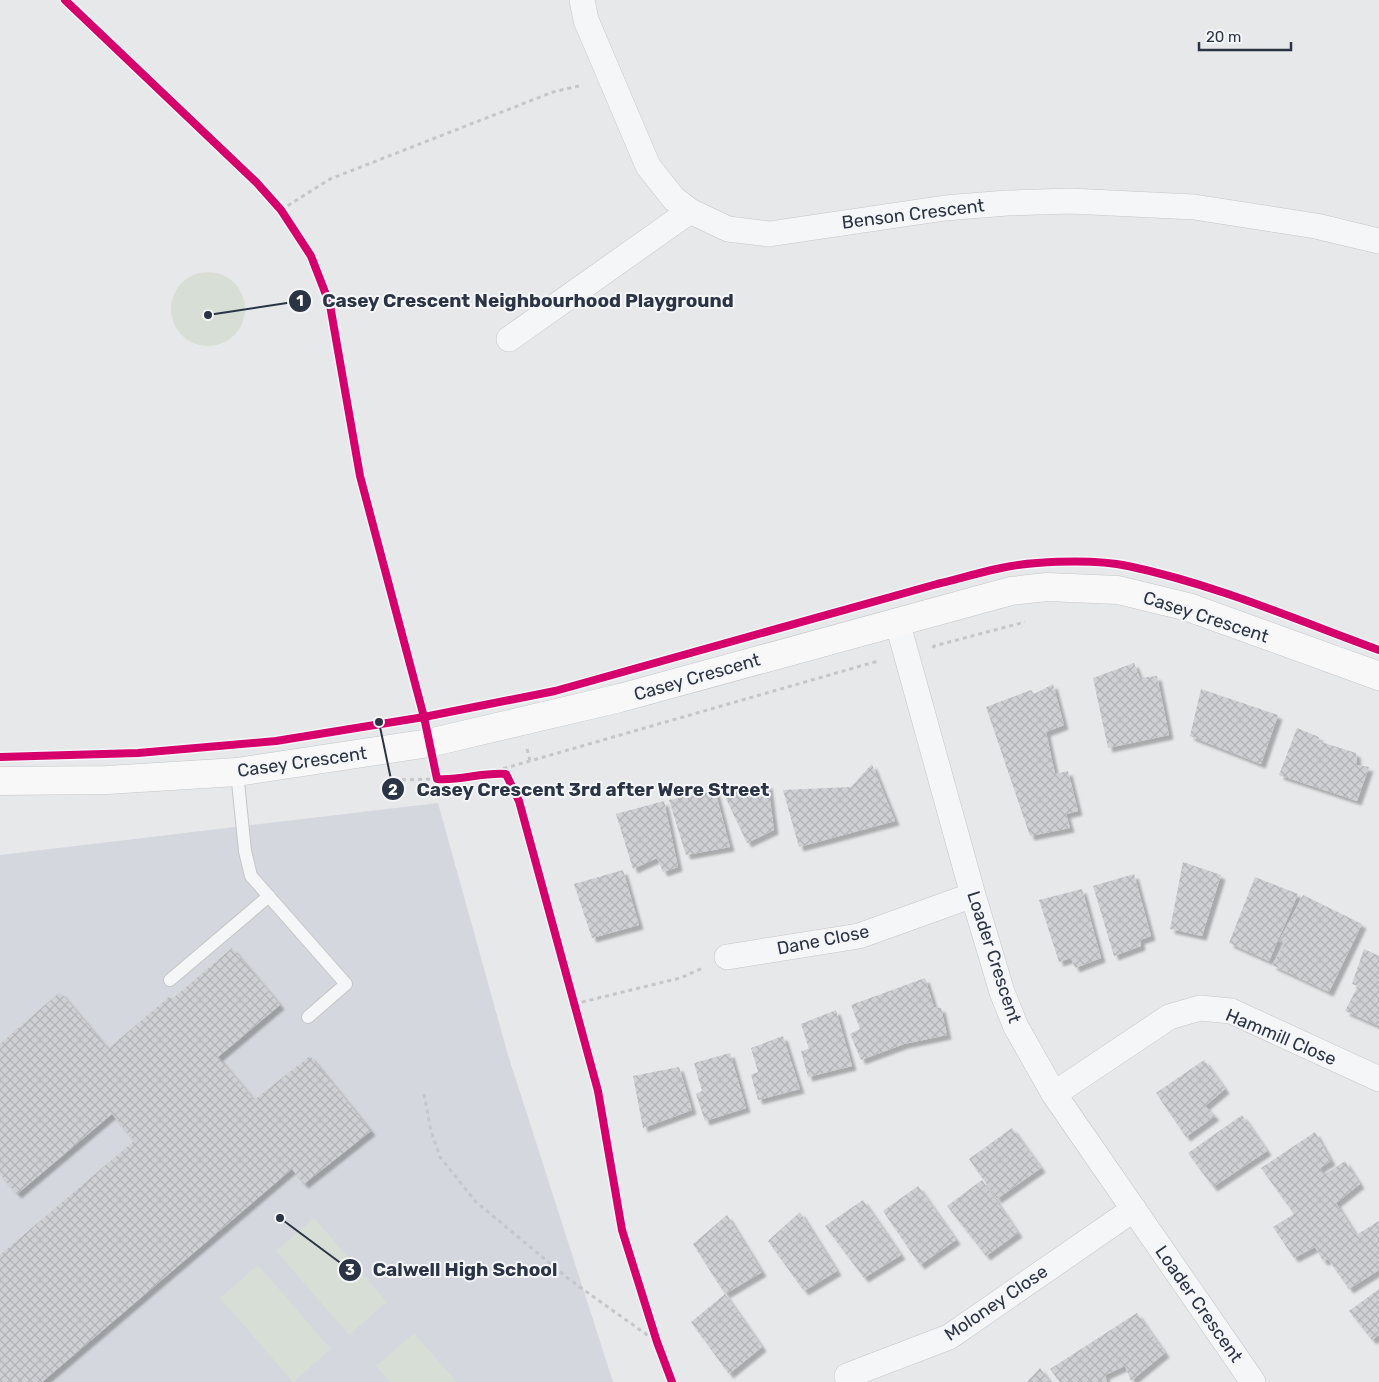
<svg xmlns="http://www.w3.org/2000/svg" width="1379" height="1382" font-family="Rubik,sans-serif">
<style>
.built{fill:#d4d7dd}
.park{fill:#d6ded6}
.building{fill:url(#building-cross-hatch);filter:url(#shadow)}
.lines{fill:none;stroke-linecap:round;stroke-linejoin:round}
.lane-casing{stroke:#c4c6c8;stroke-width:14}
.street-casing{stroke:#c4c6c8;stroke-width:26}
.secondary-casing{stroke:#c4c6c8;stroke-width:29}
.path{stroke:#c5c6ca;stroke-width:3;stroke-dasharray:4 4;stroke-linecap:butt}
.lane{stroke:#f5f6f7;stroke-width:12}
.street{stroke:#f5f6f7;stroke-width:25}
.secondary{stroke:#f8f8f8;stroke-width:28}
.cycleway-casing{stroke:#f4f6f9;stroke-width:11}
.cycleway{stroke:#d6006c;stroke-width:8}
.labels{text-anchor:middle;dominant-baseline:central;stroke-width:4;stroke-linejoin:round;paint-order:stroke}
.street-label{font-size:18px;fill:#2b3445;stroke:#f4f6f9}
.leader{fill:none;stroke:#2b3445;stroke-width:2}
.callout-dot{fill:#2b3445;stroke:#f4f6f9;stroke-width:2}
.mark-label{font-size:15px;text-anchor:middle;font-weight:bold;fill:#fff}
.callout-label{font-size:19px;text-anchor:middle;font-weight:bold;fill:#2b3445;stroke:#f4f6f9;stroke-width:4;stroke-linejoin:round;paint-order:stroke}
</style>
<defs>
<pattern id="building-cross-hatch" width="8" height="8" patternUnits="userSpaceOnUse" patternTransform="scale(1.25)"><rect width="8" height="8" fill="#ced0d3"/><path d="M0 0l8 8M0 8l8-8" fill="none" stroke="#b1b3b6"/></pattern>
<filter id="shadow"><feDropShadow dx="4.5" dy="4.5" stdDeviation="1" flood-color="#0004"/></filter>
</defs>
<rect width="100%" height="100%" fill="#e6e8ea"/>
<path class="built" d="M438 803 508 1055 613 1382H0V855Z"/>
<path class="park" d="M171 309a37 37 0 1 1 74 0a37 37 0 1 1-74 0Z
M314 1218 387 1302 349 1335 276 1251Z
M258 1265 331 1349 293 1382 220 1298Z
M414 1333 457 1382H390L376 1366Z"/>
<path class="building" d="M1134 663 1140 678 1157 676 1169 735 1108 748 1093 678Z
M1053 684 1064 725 1046 732 1055 774 1068 771 1078 811 1066 814 1070 828 1030 836 986 707 1031 690 1034 694Z
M1201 689 1278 715 1261 764 1190 736Z
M1297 728 1319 737 1318 741 1356 753 1357 765 1369 767 1357 801 1279 775Z
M872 764 895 821 799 847 783 790 851 787Z
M768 784 774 830 747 843 721 788Z
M715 790 730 847 686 855 669 800Z
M664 801 678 867 663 872 657 858 633 869 616 814Z
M1183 862 1221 875 1202 936 1170 929Z
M623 870 639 925 592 938 574 884Z
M1134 874 1151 936 1140 940 1141 946 1114 956 1093 886Z
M1255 877 1298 894 1269 961 1229 943Z
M1082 889 1101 958 1075 968 1071 958 1059 962 1039 900Z
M1303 895 1362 924 1329 992 1272 965 1285 943 1279 941Z
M232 948 280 1005 218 1057 254 1100 310 1056 371 1131 304 1184 292 1169 42 1382H0V1255L134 1141 112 1114 17 1194 0 1174V1044L60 992 108 1049 170 996 172 999Z
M1364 949 1379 956V1026L1345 1011 1358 986 1352 984Z
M925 978 934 1007 941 1008 947 1035 904 1044 861 1060 850 1034 860 1029 851 1005Z
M836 1010 852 1066 808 1077 801 1051 809 1049 801 1024Z
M783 1036 800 1089 758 1100 751 1075 758 1072 751 1048Z
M730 1053 746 1108 705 1121 696 1094 702 1091 694 1063Z
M1204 1060 1225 1089 1205 1106 1215 1116 1186 1137 1156 1093Z
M679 1067 692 1110 643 1128 633 1076Z
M1242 1115 1267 1151 1213 1187 1188 1153Z
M1012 1128 1041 1168 997 1199 969 1159Z
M1315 1132 1331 1161 1320 1168 1324 1175 1345 1161 1360 1184 1336 1203 1356 1235 1379 1221V1270L1349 1289 1328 1259 1323 1261 1315 1247 1294 1258 1273 1227 1294 1214 1261 1168Z
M982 1180 1018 1233 986 1256 947 1206Z
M918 1186 956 1240 920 1265 883 1211Z
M863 1200 901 1255 864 1278 825 1226Z
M800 1212 837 1271 804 1291 768 1241Z
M727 1215 762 1272 725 1294 762 1347 729 1374 691 1322 725 1294 693 1244Z
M1379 1289V1335L1372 1340 1349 1311Z
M1137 1313 1165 1353 1131 1381 1125 1366 1105 1375 1107 1382H1060L1050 1369Z
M1040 1368 1050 1382H1027Z"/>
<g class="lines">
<defs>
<path id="lane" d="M237 772 245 851 251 876 346 984 308 1017
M170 980 269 896"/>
<path id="street" d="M582 0 586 20 648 166 674 199 690 211 728 229 769 234 945 208 1007 203 1070 201 1194 207 1316 226 1379 241
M509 339 690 211
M897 621 973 895 1002 992 1016 1027 1054 1094 1253 1382
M727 957 859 936 973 895
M1054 1094 1169 1017 1200 1008 1231 1011 1379 1079
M847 1376 949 1337 1134 1209"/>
<path id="secondary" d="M0 781 107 780 237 772 429 743 620 698 1011 591 1047 587 1118 590 1188 607 1379 676"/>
</defs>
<use href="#lane" class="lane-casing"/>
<use href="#street" class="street-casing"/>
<use href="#secondary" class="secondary-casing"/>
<path class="path" d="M68 3 70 0
M281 210 330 179 553 92 583 85
M933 648 934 646 1025 622
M527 749 530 761
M488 773 878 661
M394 780 437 779
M574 1004 680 978 703 968
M424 1094 431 1131 440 1157 476 1202 570 1280 657 1342"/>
<use href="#lane" class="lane"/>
<use href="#street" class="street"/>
<use href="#secondary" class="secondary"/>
<defs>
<path id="cycleway" d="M65 0 256 182 281 210 311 256 330 305 360 476 424 717 437 779C460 781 482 772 506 774L519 801 598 1091 622 1230 657 1342 672 1382
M0 757 138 753 276 741 424 717 555 691 937 584C970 576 1003 565 1037 563 1066 561 1099 560 1128 566 1214 584 1297 620 1379 650"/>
</defs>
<use href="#cycleway" class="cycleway-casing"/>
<use href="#cycleway" class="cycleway"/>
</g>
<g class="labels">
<g class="street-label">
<text transform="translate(913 214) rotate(-7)">Benson Crescent</text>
<text transform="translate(1206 617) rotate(18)">Casey Crescent</text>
<text transform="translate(697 677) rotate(-16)">Casey Crescent</text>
<text transform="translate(302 762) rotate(-8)">Casey Crescent</text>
<text transform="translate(823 940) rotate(-11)">Dane Close</text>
<text transform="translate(994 957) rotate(72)">Loader Crescent</text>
<text transform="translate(1281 1037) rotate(23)">Hammill Close</text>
<text transform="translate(996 1303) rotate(-34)">Moloney Close</text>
<text transform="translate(1199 1304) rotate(55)">Loader Crescent</text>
</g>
</g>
<path class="leader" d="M208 315L300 301M379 722L393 789M280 1218L350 1270"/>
<g class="callout-dot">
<circle cx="208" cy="315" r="5"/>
<circle cx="379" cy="722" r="5"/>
<circle cx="280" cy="1218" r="5"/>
<circle cx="300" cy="301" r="12"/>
<circle cx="393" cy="789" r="12"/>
<circle cx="350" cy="1270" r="12"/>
</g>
<g class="mark-label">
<text x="300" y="306">1</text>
<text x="393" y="795">2</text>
<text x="350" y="1275">3</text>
</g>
<g class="callout-label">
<text x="528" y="307">Casey Crescent Neighbourhood Playground</text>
<text x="593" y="796">Casey Crescent 3rd after Were Street</text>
<text x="465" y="1276">Calwell High School</text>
</g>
<path d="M1199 42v8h92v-8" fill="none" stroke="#2b3445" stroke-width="2.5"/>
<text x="1206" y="42" font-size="15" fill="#2b3445" stroke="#f4f6f9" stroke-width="4" paint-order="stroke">20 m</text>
</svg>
